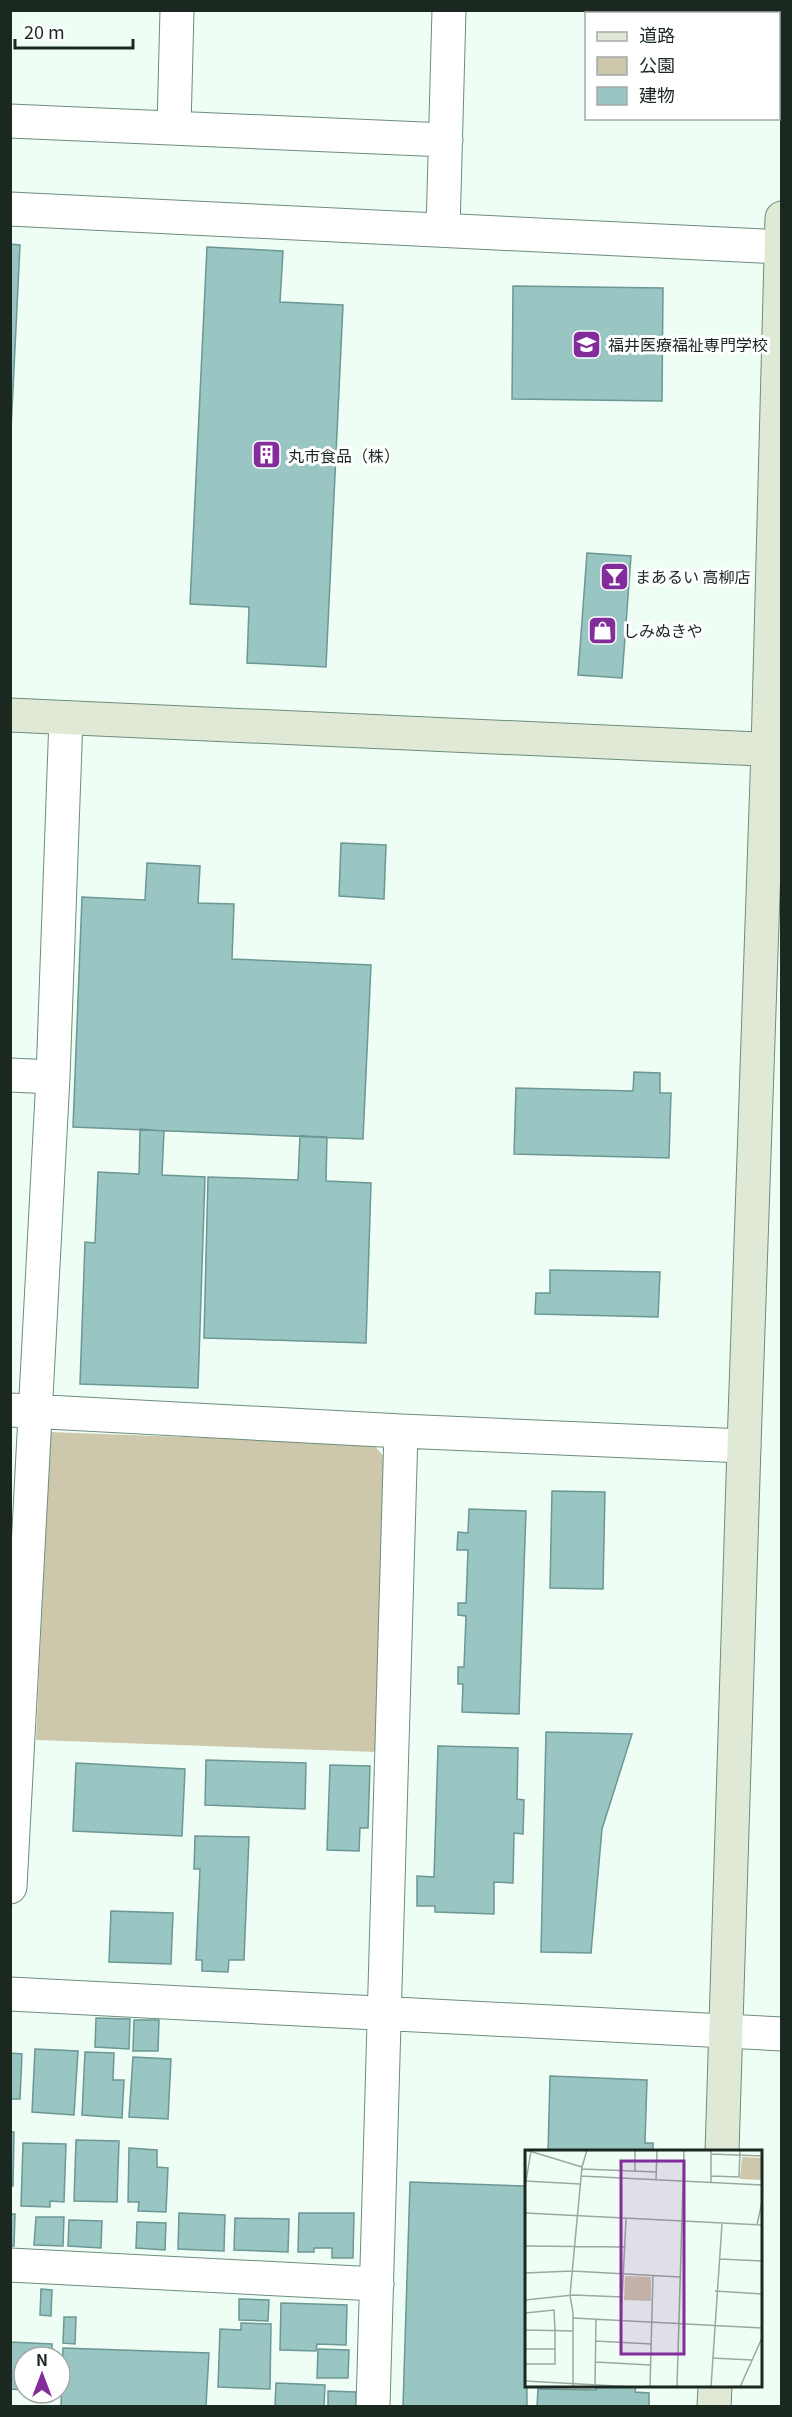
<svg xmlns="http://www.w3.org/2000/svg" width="792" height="2417" font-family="Georgia,'Noto Sans JP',serif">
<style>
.green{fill:#cdc8ac}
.building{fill:#99c5c2;stroke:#6c9794;stroke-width:1.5}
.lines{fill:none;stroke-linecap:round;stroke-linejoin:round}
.street-casing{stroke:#6c8d7b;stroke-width:35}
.secondary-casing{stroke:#6c8d7b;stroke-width:35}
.street{stroke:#fff;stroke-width:33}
.secondary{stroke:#e0e9d6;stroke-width:33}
.labels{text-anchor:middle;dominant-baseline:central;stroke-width:6;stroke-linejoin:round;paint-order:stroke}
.poi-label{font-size:16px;fill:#1a2820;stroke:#fff;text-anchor:start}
.inset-road{fill:none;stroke:#9aa8a0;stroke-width:1.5}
.view{fill:#832d9c;fill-opacity:0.15;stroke:#832d9c;stroke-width:3}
.inset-edge{fill:none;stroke:#1a2820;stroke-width:3}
</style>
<rect width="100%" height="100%" fill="#effef5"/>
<path class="green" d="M50 1432 373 1444 386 1459 377 1752 36 1740Z"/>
<path class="building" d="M10 244 20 245 10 451Z
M207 247 283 251 280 302 343 305 326 667 247 663 249 607 190 604Z
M513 286 663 288 662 401 512 399Z
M587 553 631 556 622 678 578 675Z
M341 843 386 845 384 899 339 896Z
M147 863 200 866 198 903 234 904 232 959 371 965 363 1139 73 1127 82 897 145 900Z
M634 1072 660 1073V1093H671L669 1158 514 1154 516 1088 633 1091Z
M140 1129 164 1131 162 1175 205 1177 198 1388 80 1384 85 1242 95 1243 98 1172 139 1174Z
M300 1136 327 1137 326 1181 371 1183 366 1343 204 1338 208 1177 298 1180Z
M550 1270 660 1272 658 1317 535 1314 536 1293H550Z
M552 1491 605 1492 603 1589 550 1588Z
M469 1509 526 1511 519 1714 462 1712 463 1684H458V1667H464L466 1616 458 1615V1603H466L468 1550H457L458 1532 468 1533Z
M546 1732 632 1734 602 1829 591 1953 541 1952Z
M438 1746 518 1748 517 1799 524 1800 523 1834 514 1833 513 1883 494 1882V1914L435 1912V1906H417V1876L434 1877Z
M206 1760 306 1763 305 1809 205 1805Z
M76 1763 185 1769 182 1836 73 1831Z
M330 1765 370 1766 368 1828H360L359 1851 327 1850Z
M195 1836 249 1837 244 1960H229L228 1972 202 1971V1960H196L200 1869H194Z
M111 1911 173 1913 171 1964 109 1962Z
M96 2018 130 2019 129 2049 95 2047Z
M134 2020H159L158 2051H133Z
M35 2049 78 2051 74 2115 32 2112Z
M85 2052 114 2053 113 2080H124L122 2118 82 2115Z
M10 2053 22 2054 20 2099H10Z
M133 2057 171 2059 168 2119 129 2117Z
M550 2076 647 2080 645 2143H653V2152H548Z
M10 2132H14L13 2186H10Z
M76 2140 119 2141 117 2202 74 2201Z
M23 2143 66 2144 64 2202 50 2201V2207L21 2206Z
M129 2148 157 2150V2167L168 2168 166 2212 138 2211 139 2202H128Z
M410 2182 526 2186 527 2406H403Z
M179 2213 225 2215 224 2251 178 2249Z
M299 2213H354L353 2258H332V2248H314V2252H298Z
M10 2214H15L14 2246H10Z
M36 2217H64L63 2246 34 2245Z
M235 2218 289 2219 288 2252 234 2250Z
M69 2220 102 2221 101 2248 68 2246Z
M137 2222 166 2223 165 2250 136 2248Z
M41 2289 52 2290 51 2316 40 2315Z
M239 2299 269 2300 268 2321 239 2320Z
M281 2303 347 2305 346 2345 317 2344 316 2351 280 2350Z
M64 2317H76L75 2344 63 2343Z
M241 2323 271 2324 270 2389 218 2387 220 2329 241 2330Z
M10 2342 52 2344V2357H24V2390L10 2389Z
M63 2348 209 2353 206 2406H61Z
M318 2349 349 2350 348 2378H317Z
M276 2383 325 2385 324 2406H275Z
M596 2386H636L635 2392 649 2393V2406H537L538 2389 596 2390Z
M328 2391 356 2392V2406H328Z"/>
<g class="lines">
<defs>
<path id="street" d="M10 121 446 140
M174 128 177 10
M10 209 782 247
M443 230 449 10
M10 1075 53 1077
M10 1410 401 1431 744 1446
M10 1887 53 1077 66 718
M10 1994 782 2034
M10 2265 377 2284
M373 2406 401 1431"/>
<path id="secondary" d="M10 715 782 750
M722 2152 744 1446 768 750 782 218
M714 2406 715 2386"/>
</defs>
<use href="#street" class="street-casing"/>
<use href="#secondary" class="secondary-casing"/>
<use href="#street" class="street"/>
<use href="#secondary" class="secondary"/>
</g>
<defs>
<symbol id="university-square" viewBox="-11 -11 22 22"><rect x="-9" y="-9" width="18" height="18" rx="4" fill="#832d9c" stroke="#fff"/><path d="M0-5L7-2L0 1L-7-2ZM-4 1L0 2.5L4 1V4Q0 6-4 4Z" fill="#fff"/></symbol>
<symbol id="building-square" viewBox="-11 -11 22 22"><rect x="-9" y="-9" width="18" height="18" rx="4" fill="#832d9c" stroke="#fff"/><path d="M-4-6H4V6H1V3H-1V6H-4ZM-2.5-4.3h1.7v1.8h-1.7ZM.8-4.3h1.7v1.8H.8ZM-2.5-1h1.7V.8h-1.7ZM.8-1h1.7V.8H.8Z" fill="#fff"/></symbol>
<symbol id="bar-square" viewBox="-11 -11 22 22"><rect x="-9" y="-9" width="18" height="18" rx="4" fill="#832d9c" stroke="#fff"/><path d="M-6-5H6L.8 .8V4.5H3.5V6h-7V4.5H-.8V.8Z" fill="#fff"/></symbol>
<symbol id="shop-square" viewBox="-11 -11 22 22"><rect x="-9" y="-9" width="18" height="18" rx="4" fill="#832d9c" stroke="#fff"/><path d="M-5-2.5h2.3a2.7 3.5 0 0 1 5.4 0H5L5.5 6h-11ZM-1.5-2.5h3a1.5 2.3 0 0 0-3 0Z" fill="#fff"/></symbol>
</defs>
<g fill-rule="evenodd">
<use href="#university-square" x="570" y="328" width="33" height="33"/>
<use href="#building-square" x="250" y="438" width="33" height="33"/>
<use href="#bar-square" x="598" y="560" width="33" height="33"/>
<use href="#shop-square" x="586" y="614" width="33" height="33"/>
</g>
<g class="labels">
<g class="poi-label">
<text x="608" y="344">福井医療福祉専門学校</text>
<text x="288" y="455">丸市食品（株）</text>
<text x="635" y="576">まあるい 高柳店</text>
<text x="623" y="630">しみぬきや</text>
</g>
</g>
<g transform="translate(525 2150)">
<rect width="237" height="237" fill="#effef5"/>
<path d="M217 7 237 8V30L215 29ZM100 126 126 127V151L99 150Z" fill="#cdc8ac"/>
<path class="inset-road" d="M1 0 57 17M186 4 237 6M57 19 132 22M110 22V0M56 26 237 35M186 26 214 27 215 0M131 30 132 0M0 31 55 34M1 31 6 1M186 32V0M0 63 237 75M232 75 237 52M0 96 100 97M195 109 237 111M0 123 47 121 155 127M190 141 237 144M0 150 48 145 98 147M0 163 29 160 30 180V214H0M48 168 237 178M96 170 101 69M0 180 48 181M70 191 126 194M0 199H30M187 208 227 210M70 212 125 215M0 231 109 237M70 235 71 169M48 237V163L45 145 57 17 62 0M125 237 128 126M152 237 159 0M186 237 197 74M215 237 237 188"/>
<path class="view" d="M96 11H159V204H96Z"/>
<rect width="237" height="237" class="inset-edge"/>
</g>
<rect width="792" height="2417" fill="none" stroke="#1a2820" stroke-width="24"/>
<rect x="585" y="12" width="195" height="108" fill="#ffffff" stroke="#a3a9a6" stroke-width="1.5"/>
<rect x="597" y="32" width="30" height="9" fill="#e0e9d6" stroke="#a3a9a6" stroke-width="1.5"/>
<text x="639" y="42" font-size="18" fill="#1a2820">道路</text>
<rect x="597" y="57" width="30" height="18" fill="#cdc8ac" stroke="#a3a9a6" stroke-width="1.5"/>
<text x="639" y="72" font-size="18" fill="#1a2820">公園</text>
<rect x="597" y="87" width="30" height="18" fill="#99c5c2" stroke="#a3a9a6" stroke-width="1.5"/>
<text x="639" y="102" font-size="18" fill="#1a2820">建物</text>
<g transform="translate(42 2375)"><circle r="28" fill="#ffffff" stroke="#a3a9a6" stroke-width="1.5"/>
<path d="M0-4.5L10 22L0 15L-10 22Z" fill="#832d9c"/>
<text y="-9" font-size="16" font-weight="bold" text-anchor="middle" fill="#1a2820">N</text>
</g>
<path d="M15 39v9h118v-9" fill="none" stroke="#1a2820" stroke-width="3"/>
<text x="24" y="39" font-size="18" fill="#1a2820" stroke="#ffffff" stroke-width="4.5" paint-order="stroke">20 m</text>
</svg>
